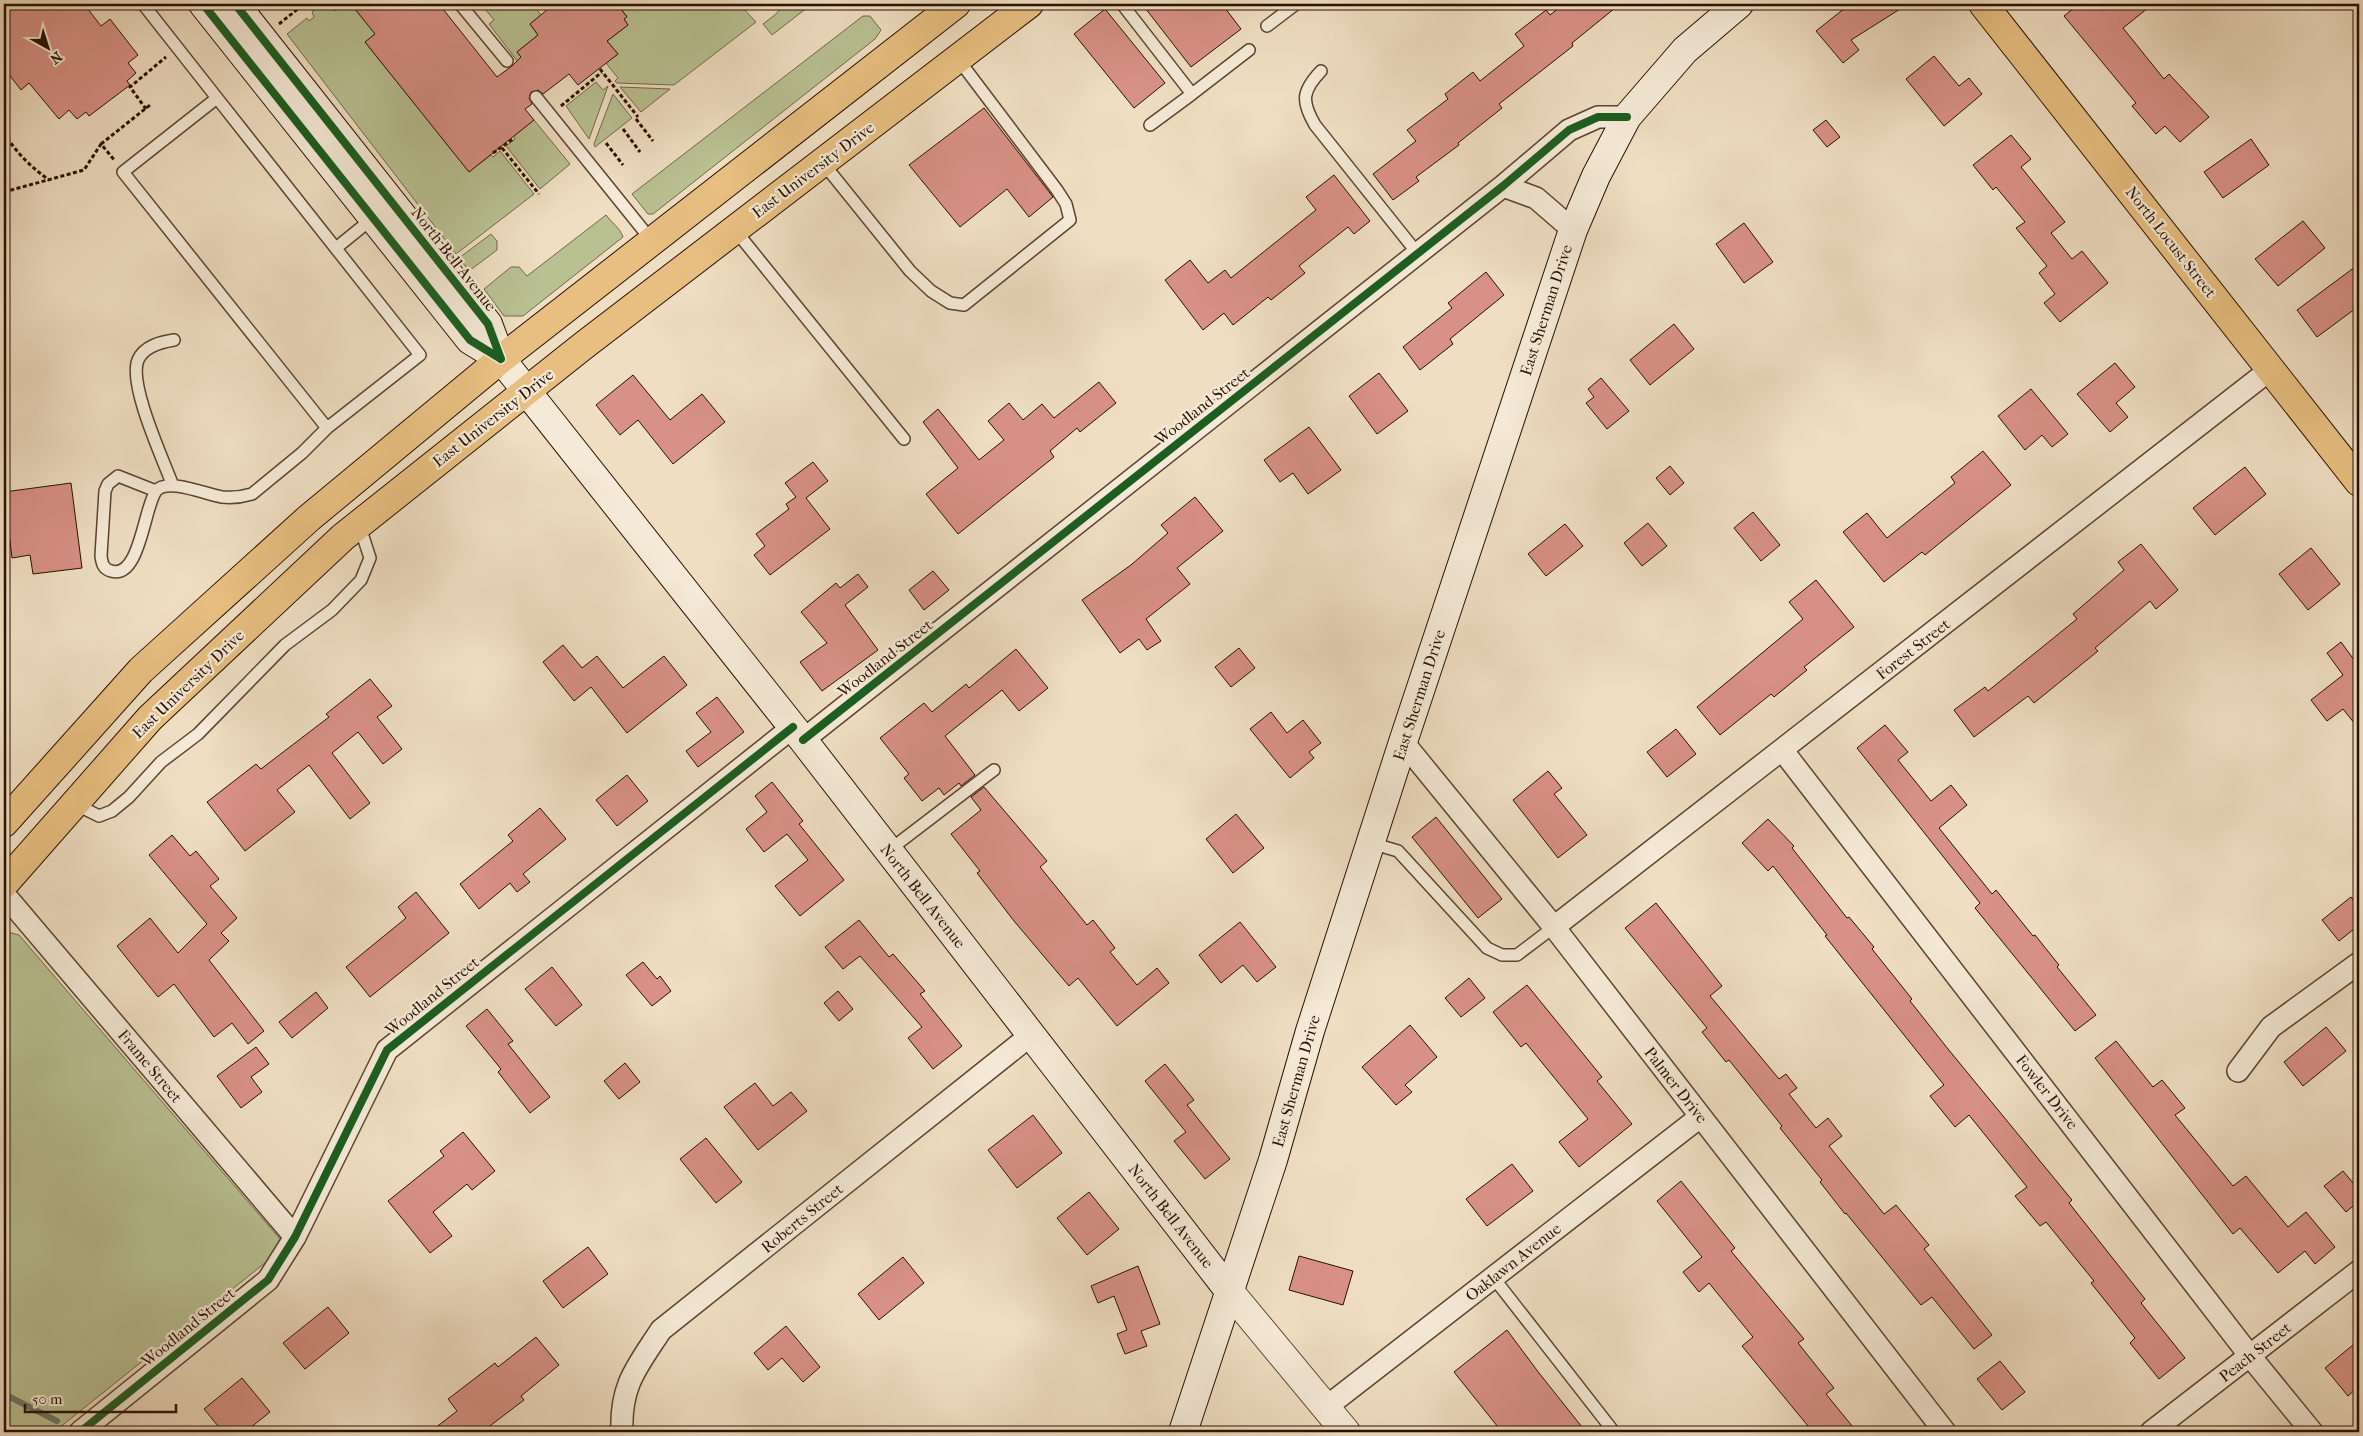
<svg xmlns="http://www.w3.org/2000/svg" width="2363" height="1436" font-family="'IM FELL French Canon',serif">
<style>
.green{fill:#b9c193;stroke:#71684a}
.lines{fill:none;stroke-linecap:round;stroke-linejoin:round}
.stream{stroke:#6d7868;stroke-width:6}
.building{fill:#d89186;stroke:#291000}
.service-casing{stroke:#5a4430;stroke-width:14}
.minor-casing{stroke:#5a4430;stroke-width:24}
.tertiary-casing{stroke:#5a4430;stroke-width:30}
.secondary-casing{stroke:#291000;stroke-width:30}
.primary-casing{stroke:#291000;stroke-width:30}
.path{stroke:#291000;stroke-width:3;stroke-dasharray:4 2.5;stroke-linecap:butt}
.service{stroke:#f5ead7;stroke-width:11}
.minor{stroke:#f5ead7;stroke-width:21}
.tertiary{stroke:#f5ead7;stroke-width:28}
.secondary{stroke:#f5ead7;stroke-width:28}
.primary{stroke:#e8bf81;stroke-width:28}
.cycleway-casing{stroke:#f5ead7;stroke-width:11}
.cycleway{stroke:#1b5e20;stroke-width:8}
.labels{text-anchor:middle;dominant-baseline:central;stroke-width:4.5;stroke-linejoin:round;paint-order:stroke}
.street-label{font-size:16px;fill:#291000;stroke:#f5ead7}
</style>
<rect width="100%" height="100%" fill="#efdec2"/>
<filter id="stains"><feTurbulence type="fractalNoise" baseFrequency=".004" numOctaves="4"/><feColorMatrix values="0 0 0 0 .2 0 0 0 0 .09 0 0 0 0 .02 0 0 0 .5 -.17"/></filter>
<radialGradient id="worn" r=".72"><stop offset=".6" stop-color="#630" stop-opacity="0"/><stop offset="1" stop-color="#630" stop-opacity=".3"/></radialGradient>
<path class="green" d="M323 4H329L335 11 344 4H351L363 19 379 31 365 42 469 172 491 155 493 157 500 151 534 194 456 254 287 34 307 18 309 21 314 17 312 12Z
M481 4H536L534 6 541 15 530 24 538 35 517 52 521 57 518 62 489 24 494 20Z
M611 4H739L756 22 674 85 617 83 615 81 618 78 606 63 618 54 607 41 628 25 624 19 627 16 619 7 616 10Z
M784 4H812L772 35 763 24 776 14Z
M863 16H870L881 30 875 39 653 214H648L632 194Z
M596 82 603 90 608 86 589 139 566 106Z
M620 87 670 89 641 112Z
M613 94 632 118 595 147 594 144Z
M534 120 570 164 540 189 506 146 515 139 514 136Z
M606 215C612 223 620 228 623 237L523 316H504L484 289 511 267H519L527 276Z
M491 234 497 241V250L469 271 459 258Z
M4 931 19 935 286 1246 54 1432H4Z"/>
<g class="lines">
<path class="stream" d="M4 1394 57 1421"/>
</g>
<path class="building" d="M4 4H84L101 26 110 19 138 55 128 63 136 73 127 81 130 85 89 116 86 112 77 119 69 110 59 119 29 83 21 90 4 68Z
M351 4H439L497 77 512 66 521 57 517 52 538 35 530 24 554 4H617L627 17 624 19 628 25 607 41 618 54 578 85 569 74 543 94 538 90 531 92 529 98 532 104 525 109 534 120 469 172 365 42 375 34Z
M1142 4H1222L1241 29 1191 67Z
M1564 4H1620L1572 43 1573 46 1499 104 1502 108 1458 143 1459 145 1416 177 1419 181 1393 200 1373 174 1416 141 1407 130 1448 99 1445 94 1473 72 1480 81 1524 46 1515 34 1546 10 1550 15Z
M1850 4H1908L1851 40 1859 50 1843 63 1816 31Z
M2079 4H2153L2123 28 2164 79 2169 74 2209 117 2180 142 2165 126 2156 134 2132 106 2136 103 2064 16Z
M1105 9 1165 83 1134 108 1074 34Z
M1934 56 1959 86 1969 78 1982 94 1944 126 1906 79Z
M984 108 1053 197 1029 217 1007 189 960 227 909 165Z
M1826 120 1840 137 1827 147 1813 130Z
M2011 135 2031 159 2021 167 2065 222 2051 233 2072 259 2082 251 2108 283 2060 322 2044 303 2055 294 2039 273 2047 266 2016 228 2025 222 1996 187 1993 190 1973 165Z
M2251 139 2269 165 2223 198 2204 172Z
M1334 175 1370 221 1354 234 1348 227 1299 266 1305 273 1271 300 1268 297 1233 325 1224 313 1203 330 1165 280 1190 260 1208 283 1225 270 1231 278 1316 210 1306 197Z
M2303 221 2325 248 2278 286 2255 259Z
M1744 223 1773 262 1744 283 1716 244Z
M2359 264V306L2317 337 2297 310Z
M1486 272 1504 295 1450 339 1453 344 1420 370 1403 347 1452 308 1448 303Z
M1674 324 1694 349 1650 385 1630 360Z
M2115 363 2135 387 2116 403 2128 417 2110 432 2077 394Z
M1379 373 1408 411 1377 434 1349 396Z
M633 375 670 420 702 394 725 422 673 464 638 420 620 435 596 405Z
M1601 378 1629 411 1607 429 1586 403 1594 397 1588 389Z
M1099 382 1116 403 1080 432 1077 428 1050 451 1054 457 958 534 926 494 958 468 923 422 938 409 979 460 1004 440 988 421 1009 403 1023 420 1042 404 1054 418Z
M2031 389 2068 434 2052 447 2042 435 2025 450 1998 416Z
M1309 427 1341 470 1308 494 1293 473 1280 482 1264 460Z
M1983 451 2011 485 1925 555 1922 552 1884 582 1843 532 1867 513 1887 538 1955 483 1951 477Z
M813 462 828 481 806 498 830 529 770 575 754 555 765 546 756 534 789 509 786 504 796 497 785 483Z
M1670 466 1684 483 1670 495 1656 478Z
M2245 467 2266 494 2215 535 2193 508Z
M71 483 82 568 33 574 30 555 12 558 4 492Z
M1195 497 1223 531 1177 568 1190 584 1146 619 1161 641 1147 650 1139 639 1120 653 1082 600 1131 565 1168 533 1161 525Z
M1753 512 1780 545 1761 561 1734 528Z
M1648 523 1667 546 1642 566 1624 543Z
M1565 524 1583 546 1546 576 1528 554Z
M2141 544 2178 590 2156 609 2150 601 2095 648 2098 651 2034 703 2028 696 1974 737 1954 710 1985 687 1988 691 2077 619 2073 614 2124 570 2118 562Z
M2311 548 2340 584 2308 610 2279 574Z
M933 571 949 590 924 610 909 590Z
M858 574 868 587 845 605 878 650 822 691 800 662 827 643 801 612 836 583 840 588Z
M1816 580 1854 627 1804 667 1807 670 1774 697 1771 694 1720 735 1697 707 1803 619 1789 602Z
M2341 642 2357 664 2359 662V729L2343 709 2327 721 2311 700 2343 675 2327 653Z
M563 645 582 668 597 656 623 688 664 656 687 685 627 733 591 687 574 701 543 662Z
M1239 648 1255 668 1231 687 1215 667Z
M1016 649 1048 688 1019 711 1002 690 945 736 975 775 961 786 959 783 944 795 939 788 922 801 904 778 909 774 880 738 924 703 932 712 966 684 969 688Z
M370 679 392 706 377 717 402 749 383 764 358 732 332 753 370 803 350 819 309 765 277 790 295 812 245 851 207 802 256 764 261 769 329 717 326 714Z
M717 697 744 732 698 767 686 751 711 732 696 713Z
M1271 712 1287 733 1303 720 1321 743 1309 752 1314 758 1290 778 1250 729Z
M1885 725 1908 752 1898 760 1931 801 1951 785 1967 805 1939 828 1992 894 1996 890 2033 936 2035 935 2059 965 2057 967 2096 1015 2075 1031 1975 908 1980 903 1857 748Z
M1676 729 1696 754 1667 777 1647 752Z
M1548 771 1562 788 1554 794 1587 835 1558 858 1513 800Z
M627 775 648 801 617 826 596 800Z
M772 782 803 821 799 824 844 880 800 916 775 886 808 860 787 834 764 852 746 829 767 812 755 796Z
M984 787 1047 861 1040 867 1087 925 1093 920 1115 948 1110 952 1137 985 1157 968 1169 983 1117 1026 1078 978 1069 986 1014 921 977 873 980 871 951 834 981 810 971 797Z
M540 808 566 839 523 874 530 882 517 892 510 883 479 909 460 884 513 841 508 835Z
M1236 814 1264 848 1233 873 1206 839Z
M1436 817 1502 899 1478 918 1412 837Z
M1768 819 1794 846 1792 848 1847 918 1849 917 1874 947 1872 949 1912 999 1910 1001 1948 1049 2072 1200 2069 1203 2145 1299 2141 1303 2185 1358 2159 1379 2130 1343 2135 1338 2091 1283 2094 1281 2046 1222 2040 1226 2015 1196 2027 1187 1969 1115 1955 1127 1930 1096 1944 1085 1825 936 1827 935 1773 866 1768 871 1742 843Z
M172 835 190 856 196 851 219 879 210 886 237 918 221 933 229 941 209 960 264 1031 248 1044 232 1023 214 1037 174 984 158 997 117 946 150 918 178 953 207 924 149 855Z
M416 892 449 933 370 997 346 967 406 918 398 907Z
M2351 897 2359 907V925L2339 941 2322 920Z
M1656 903 1722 986 1710 996 1779 1079 1786 1074 1797 1088 1789 1094 1816 1128 1828 1118 1842 1136 1829 1146 1884 1214 1896 1205 1929 1245 1924 1249 1992 1335 1974 1349 1932 1297 1921 1305 1846 1213 1845 1214 1820 1182 1822 1180 1780 1128 1782 1126 1729 1060 1726 1062 1702 1032 1707 1028 1625 928Z
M859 920 889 957 893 954 925 991 920 994 962 1046 933 1069 908 1038 922 1027 860 956 843 969 825 947Z
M1240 922 1276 967 1257 982 1243 965 1221 983 1199 955Z
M643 962 657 979 660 976 671 991 652 1006 626 975Z
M552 967 582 1005 556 1026 525 989Z
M1469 978 1485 998 1461 1017 1445 998Z
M1527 985 1602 1077 1597 1081 1632 1124 1579 1167 1559 1142 1588 1119 1526 1043 1521 1047 1493 1012Z
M838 991 853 1009 839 1021 824 1003Z
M316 992 328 1008 292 1038 279 1022Z
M487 1009 513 1041 508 1044 550 1097 530 1113 498 1072 501 1069 466 1026Z
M1410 1025 1437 1057 1405 1085 1412 1092 1396 1105 1362 1067Z
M2326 1027 2346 1051 2303 1086 2284 1062Z
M2116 1041 2153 1087 2162 1080 2185 1108 2175 1115 2233 1186 2246 1176 2288 1227 2306 1212 2335 1247 2315 1264 2305 1251 2278 1273 2240 1228 2233 1234 2095 1058Z
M256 1047 269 1064 251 1077 262 1092 241 1108 217 1076Z
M625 1063 640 1082 619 1099 604 1081Z
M1165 1064 1194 1100 1187 1105 1230 1159 1205 1179 1174 1141 1186 1132 1145 1081Z
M755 1083 773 1106 791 1092 807 1111 758 1150 724 1107Z
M1033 1115 1062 1153 1017 1188 988 1150Z
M463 1132 495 1171 472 1190 467 1184 433 1212 452 1236 430 1253 388 1201 444 1156 440 1151Z
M706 1138 742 1182 716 1203 680 1159Z
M1512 1164 1533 1191 1487 1226 1466 1199Z
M2343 1171 2359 1190V1201L2346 1212 2324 1186Z
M1681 1181 1735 1248 1731 1251 1804 1339 1798 1343 1834 1388 1826 1394 1857 1432H1813L1742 1346 1753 1337 1709 1283 1699 1292 1683 1272 1702 1257 1657 1201Z
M1089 1192 1119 1229 1087 1255 1057 1218Z
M588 1247 608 1274 563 1308 543 1281Z
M1299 1256 1353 1271 1343 1305 1289 1290Z
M903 1257 924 1283 879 1320 858 1294Z
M1138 1266 1160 1324 1141 1331 1147 1346 1125 1354 1117 1334 1127 1330 1114 1296 1098 1303 1091 1286Z
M328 1307 349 1333 305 1369 283 1343Z
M786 1326 820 1367 803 1382 782 1358 768 1370 754 1353Z
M1507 1330 1539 1373 1586 1432H1502L1454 1372Z
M536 1337 559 1365 521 1396 524 1400 482 1432H430L457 1411 448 1399 495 1363 498 1367Z
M2359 1340V1386L2348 1396 2325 1368Z
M2000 1361 2025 1392 2002 1410 1977 1379Z
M242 1378 270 1412 245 1432H223L204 1409Z"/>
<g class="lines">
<defs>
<path id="service" d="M143 4 217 98
M460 4 507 61
M1122 4 1192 94 1150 125
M1267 26 1296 4
M1321 71C1302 91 1301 101 1315 125L1418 254
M1192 94 1249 50
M536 97 652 241
M217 98 420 355 327 428 123 172Z
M823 163 910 271 931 291 950 303 964 305 1070 220 1066 204 1057 190 958 59
M735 230 904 439
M336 248 373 218
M173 486C163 459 128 384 138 360 144 346 161 342 174 340
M156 491 118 476 108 484 105 491 101 556C102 563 103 569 111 571 140 580 144 507 156 491 167 477 207 495 222 497 232 498 242 497 252 494L302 453 327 428
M75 804 99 816 112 811 129 797 161 762 198 734 285 645 332 610 361 580 370 558 359 524
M1371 843 1398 851 1487 948 1502 955H1517L1554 927
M888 851 994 770
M1493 1277 1614 1432"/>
<path id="minor" d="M1503 186 1536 198 1573 230
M803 740 1503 186 1569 130 1598 117H1627
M1403 742 1554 927 1945 1432
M1783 751 2250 1356 2312 1432
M4 894 295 1237
M1554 927 2271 369
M2238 1071 2271 1027 2359 963
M1325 1408 1700 1117
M80 1432 268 1280 295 1237 387 1050 793 727
M622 1432C620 1385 637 1367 661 1330L1031 1035
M2151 1432 2359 1271"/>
<path id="tertiary" d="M1230 1292 1346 1432"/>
<path id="secondary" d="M203 4 470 340 501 359
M235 4 488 324 501 359 803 740 1230 1292
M1183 1432 1273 1160 1310 1031 1403 742 1573 230 1596 176 1627 117 1685 50 1739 4"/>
<path id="primary" d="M1983 4 2359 482
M4 823 141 670 309 518 501 359 956 4
M4 884 150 718 343 537 583 346 1029 4"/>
</defs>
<use href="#service" class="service-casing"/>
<use href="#minor" class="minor-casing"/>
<use href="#tertiary" class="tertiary-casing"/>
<use href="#secondary" class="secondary-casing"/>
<use href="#primary" class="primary-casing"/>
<path class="path" d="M293 4 297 9
M546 4 549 8
M279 24 304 4
M600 69 638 117
M561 106 602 72
M146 109 130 87 166 57
M636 119 653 141
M623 129 640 152
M4 132C15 152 31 167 49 180
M606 143 623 165
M101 144 150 105
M502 148 539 194
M493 153 513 139 512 138
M4 192 84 170 101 144 115 161"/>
<use href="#service" class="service"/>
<use href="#minor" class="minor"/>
<use href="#tertiary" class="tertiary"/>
<use href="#secondary" class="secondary"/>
<use href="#primary" class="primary"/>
<defs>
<path id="cycleway" d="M203 4 470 340 501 359
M235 4 488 324 501 359
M803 740 1503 186 1569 130 1598 117H1627
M80 1432 268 1280 295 1237 387 1050 793 727"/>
</defs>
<use href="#cycleway" class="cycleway-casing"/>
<use href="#cycleway" class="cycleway"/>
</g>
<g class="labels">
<g class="street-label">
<text transform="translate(813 170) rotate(-37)">East University Drive</text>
<text transform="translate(2171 242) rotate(52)">North Locust Street</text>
<text transform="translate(454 259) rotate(52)">North Bell Avenue</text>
<text transform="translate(1546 310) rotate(-72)">East Sherman Drive</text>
<text transform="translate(1202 406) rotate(-38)">Woodland Street</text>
<text transform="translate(493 418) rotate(-38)">East University Drive</text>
<text transform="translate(1913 649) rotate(-38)">Forest Street</text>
<text transform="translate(885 658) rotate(-38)">Woodland Street</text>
<text transform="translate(188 684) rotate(-44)">East University Drive</text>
<text transform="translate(1419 695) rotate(-72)">East Sherman Drive</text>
<text transform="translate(923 896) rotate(52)">North Bell Avenue</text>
<text transform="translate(432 996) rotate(-39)">Woodland Street</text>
<text transform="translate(150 1066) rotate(50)">Frame Street</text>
<text transform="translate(1296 1081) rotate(-74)">East Sherman Drive</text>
<text transform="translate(1676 1085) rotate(52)">Palmer Drive</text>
<text transform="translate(2047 1092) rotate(52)">Fowler Drive</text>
<text transform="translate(1171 1216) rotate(52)">North Bell Avenue</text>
<text transform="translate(802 1218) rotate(-39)">Roberts Street</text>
<text transform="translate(1513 1262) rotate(-38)">Oaklawn Avenue</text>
<text transform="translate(188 1327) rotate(-39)">Woodland Street</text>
<text transform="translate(2255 1352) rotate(-38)">Peach Street</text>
</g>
</g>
<rect width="2363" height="1436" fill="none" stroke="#efdec2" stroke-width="20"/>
<rect x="5" y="5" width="2353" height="1426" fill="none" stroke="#291000" stroke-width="2.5"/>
<rect x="10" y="10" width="2343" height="1416" fill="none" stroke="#291000"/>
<g transform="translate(48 48) rotate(141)" stroke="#f5ead7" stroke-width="4" paint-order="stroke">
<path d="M0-4L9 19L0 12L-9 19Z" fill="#291000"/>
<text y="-8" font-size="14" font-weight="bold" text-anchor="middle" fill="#291000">N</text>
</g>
<path d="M25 1404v8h151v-8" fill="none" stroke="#291000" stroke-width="2.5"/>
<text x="32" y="1404" font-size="15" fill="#291000" stroke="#f5ead7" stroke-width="4" paint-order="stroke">50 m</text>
<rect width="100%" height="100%" filter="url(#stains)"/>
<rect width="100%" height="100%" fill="url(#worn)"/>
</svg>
